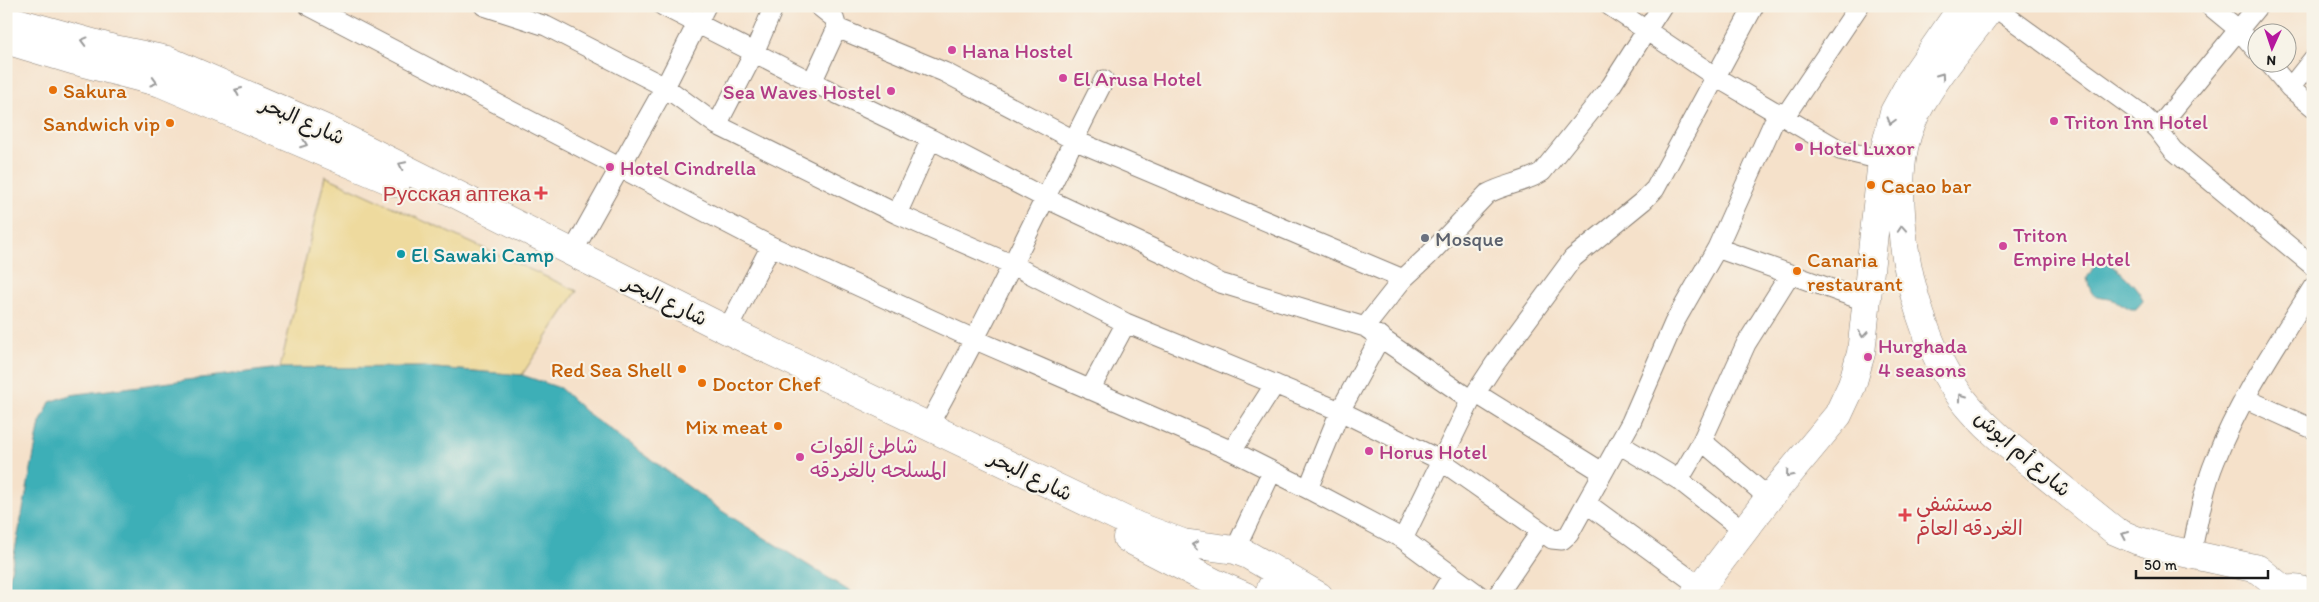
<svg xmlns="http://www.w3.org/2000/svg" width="2319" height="602" font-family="Itim,'Playpen Sans Arabic',sans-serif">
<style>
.sand{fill:#eeda9e;stroke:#857b5d}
.water{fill:#3eafb7;stroke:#2d666a}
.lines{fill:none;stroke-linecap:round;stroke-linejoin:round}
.street-casing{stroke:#887e73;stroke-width:21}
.secondary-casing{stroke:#887e73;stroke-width:29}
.street{stroke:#fff;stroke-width:19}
.secondary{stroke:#fff;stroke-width:28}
.oneway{stroke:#999}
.hotel-dot{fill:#d1479c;stroke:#f7f3e8;stroke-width:2}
.food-dot{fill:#e8710a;stroke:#f7f3e8;stroke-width:2}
.health-dot{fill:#e0444e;stroke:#f7f3e8;stroke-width:2}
.worship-dot{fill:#6b7280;stroke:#f7f3e8;stroke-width:2}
.culture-dot{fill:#0f9aa8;stroke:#f7f3e8;stroke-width:2}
.labels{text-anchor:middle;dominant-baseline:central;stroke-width:4.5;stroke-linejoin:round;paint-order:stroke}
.hotel-label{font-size:21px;fill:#b23c85;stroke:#f7f3e8;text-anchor:start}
.food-label{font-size:21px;fill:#c56008;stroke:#f7f3e8;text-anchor:start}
.street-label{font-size:21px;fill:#1c1c1c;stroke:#f7f3e8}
.health-label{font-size:21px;fill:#be3a42;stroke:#f7f3e8;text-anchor:end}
.worship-label{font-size:21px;fill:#5b616d;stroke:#f7f3e8;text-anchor:start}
.culture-label{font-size:21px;fill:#0d838f;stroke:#f7f3e8;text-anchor:start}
</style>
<rect width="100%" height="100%" fill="#f7f3e8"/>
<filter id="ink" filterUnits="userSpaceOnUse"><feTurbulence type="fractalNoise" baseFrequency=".02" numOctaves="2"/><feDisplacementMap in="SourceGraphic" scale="10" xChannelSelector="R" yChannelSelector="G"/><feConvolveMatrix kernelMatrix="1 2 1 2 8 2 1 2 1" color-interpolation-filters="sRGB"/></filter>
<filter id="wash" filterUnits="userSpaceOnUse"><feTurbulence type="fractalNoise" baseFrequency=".0096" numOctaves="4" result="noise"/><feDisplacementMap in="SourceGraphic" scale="20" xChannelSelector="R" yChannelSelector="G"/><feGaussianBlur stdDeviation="1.12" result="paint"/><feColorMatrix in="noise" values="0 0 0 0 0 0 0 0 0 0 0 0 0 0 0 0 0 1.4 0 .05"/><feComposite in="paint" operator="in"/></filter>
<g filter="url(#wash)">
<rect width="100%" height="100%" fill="#f5e1ca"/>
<path class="sand" d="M325 176 577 291 522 375 423 367 280 368Z"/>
<path class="water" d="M2097 261C2110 259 2141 288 2143 301L2136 309H2131C2126 307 2121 303 2116 301 2098 294 2093 305 2087 278Z
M423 367 522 375 560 388 586 412 722 511 857 596H6L40 423 50 402 70 395 279 368Z"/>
</g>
<g filter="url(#ink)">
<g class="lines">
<defs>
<path id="street" d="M309 6 771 246 976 340 1232 451 1308 489 1403 539 1480 596
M484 6 546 26 665 87 717 125 897 214 1011 264 1126 323 1340 411 1440 460 1541 531 1552 539 1562 540 1569 534 1631 422 1674 323 1717 248 1778 112
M663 6 812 82 837 28
M819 6 834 18 837 28 944 72 1074 140 1403 279
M1610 6 1716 77 1840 150 1882 160
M1993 6 2139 112 2157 129 2173 150 2313 266
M2210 6 2239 30 2256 50
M2268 62 2290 88 2313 107
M812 82 931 139 1045 198 1173 258 1220 283 1365 327 1471 400
M2290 88 2313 59
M1785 116 1859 6
M717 125 754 53 774 6
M2157 129 2258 6
M897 214 931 139
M1717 248 1865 301
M572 253 665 87 706 6
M1365 327 1403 279 1427 257 1487 194C1505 184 1525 183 1542 172L1611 86 1662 6
M727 330 771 246
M1090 390 1126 323
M1477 394 1602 472
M2244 398 2313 429
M928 426C991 313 1045 196 1104 80
M1702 441 1769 498
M1619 444 1679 480 1744 531
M1232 451 1275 384
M1679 480 1702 441 1746 344 1790 274
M1308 489 1340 411 1381 336
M1586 503 1701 587
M1403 539 1471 400 1494 365 1573 258 1643 201 1655 189 1754 6
M1235 550 1272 471
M2191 554C2198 523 2203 490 2215 461 2240 398 2278 343 2313 287
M1440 596 1452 576
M1497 596 1541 531"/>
<path id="secondary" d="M1992 6C1967 40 1928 84 1912 122 1898 154 1899 192 1902 226 1906 280 1928 353 1961 397 1982 425 2010 447 2038 469 2064 490 2089 510 2115 531L2136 540 2167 549 2258 569 2284 590
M6 19 114 49 167 60 326 129 727 330 1137 526 1183 543 1235 550 1248 555 1319 596
M6 40 76 61 161 83 396 183
M1127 538 1213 582 1245 596
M1269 596 1271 588 1281 573
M1694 596 1769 498 1838 415 1852 385 1861 353 1882 160 1894 112 1911 81 1963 6
M2273 596C2286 587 2299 587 2313 595"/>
</defs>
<use href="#street" class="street-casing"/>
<use href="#secondary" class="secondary-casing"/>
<use href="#street" class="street"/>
<use href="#secondary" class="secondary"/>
</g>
<defs><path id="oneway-chevron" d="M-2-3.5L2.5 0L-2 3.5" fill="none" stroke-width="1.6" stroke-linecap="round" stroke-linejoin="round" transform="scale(1.25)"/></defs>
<g class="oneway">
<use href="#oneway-chevron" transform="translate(84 41) rotate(-165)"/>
<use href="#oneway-chevron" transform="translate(1941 76) rotate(-55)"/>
<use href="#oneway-chevron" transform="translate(154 82) rotate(16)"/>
<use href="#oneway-chevron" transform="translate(238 91) rotate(-156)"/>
<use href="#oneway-chevron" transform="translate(1891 121) rotate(106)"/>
<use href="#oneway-chevron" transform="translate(304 144) rotate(21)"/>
<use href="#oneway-chevron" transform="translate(402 165) rotate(-154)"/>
<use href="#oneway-chevron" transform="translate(1902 229) rotate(-94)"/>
<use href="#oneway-chevron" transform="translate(1863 334) rotate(96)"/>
<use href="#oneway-chevron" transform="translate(1962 397) rotate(-126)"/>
<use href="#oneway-chevron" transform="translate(1789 474) rotate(130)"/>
<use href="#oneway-chevron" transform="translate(2125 535) rotate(-156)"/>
<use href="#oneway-chevron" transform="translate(1195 545) rotate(-172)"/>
</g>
</g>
<g class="hotel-dot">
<circle cx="952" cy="50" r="5"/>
<circle cx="1063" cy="78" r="5"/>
<circle cx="891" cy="91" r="5"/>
<circle cx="2054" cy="121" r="5"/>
<circle cx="1799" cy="147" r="5"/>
<circle cx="610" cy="167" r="5"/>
<circle cx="2003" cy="246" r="5"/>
<circle cx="1868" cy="357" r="5"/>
<circle cx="1369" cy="451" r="5"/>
<circle cx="800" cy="457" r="5"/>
</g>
<g class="food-dot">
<circle cx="53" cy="90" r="5"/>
<circle cx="170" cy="123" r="5"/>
<circle cx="1871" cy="185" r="5"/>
<circle cx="1797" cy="271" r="5"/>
<circle cx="682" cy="369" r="5"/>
<circle cx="702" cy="383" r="5"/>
<circle cx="778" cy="426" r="5"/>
</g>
<g class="health-dot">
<path d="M538.5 185.5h5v5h5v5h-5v5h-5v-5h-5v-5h5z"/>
<path d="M1902.5 507.5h5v5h5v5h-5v5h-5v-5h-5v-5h5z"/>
</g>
<circle class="worship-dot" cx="1425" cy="238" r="5"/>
<circle class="culture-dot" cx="401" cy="254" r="5"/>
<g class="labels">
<g class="hotel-label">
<text x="962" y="50">Hana Hostel</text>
<text x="1073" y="78">El Arusa Hotel</text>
<text x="881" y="91" text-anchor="end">Sea Waves Hostel</text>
<text x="2064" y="121">Triton Inn Hotel</text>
<text x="1809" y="147">Hotel Luxor</text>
<text x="620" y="167">Hotel Cindrella</text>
<text x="2013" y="234">Triton<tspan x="2013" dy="24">Empire Hotel</tspan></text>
<text x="1878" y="345">Hurghada<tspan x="1878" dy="24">4 seasons</tspan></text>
<text x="810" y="445">شاطئ القوات<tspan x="810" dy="24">المسلحه بالغردقه</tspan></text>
<text x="1379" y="451">Horus Hotel</text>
</g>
<g class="food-label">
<text x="63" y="90">Sakura</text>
<text x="160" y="123" text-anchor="end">Sandwich vip</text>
<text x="1881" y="185">Cacao bar</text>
<text x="1807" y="259">Canaria<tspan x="1807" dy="24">restaurant</tspan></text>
<text x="672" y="369" text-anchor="end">Red Sea Shell</text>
<text x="712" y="383">Doctor Chef</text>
<text x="768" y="426" text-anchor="end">Mix meat</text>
</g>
<g class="street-label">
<text transform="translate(303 120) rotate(24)">شارع البحر</text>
<text transform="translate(666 300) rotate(26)">شارع البحر</text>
<text transform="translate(2023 453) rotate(41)">شارع أم ابوش</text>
<text transform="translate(1031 475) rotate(26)">شارع البحر</text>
</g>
<g class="health-label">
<text x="531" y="193">Русская аптека</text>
<text x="1916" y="503" text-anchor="start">مستشفي<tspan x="1916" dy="24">الغردقه العام</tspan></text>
</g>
<g class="worship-label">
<text x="1435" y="238">Mosque</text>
</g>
<g class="culture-label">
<text x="411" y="254">El Sawaki Camp</text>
</g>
</g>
<rect width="2319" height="602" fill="none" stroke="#f7f3e8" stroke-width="25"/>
<g transform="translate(2272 48) rotate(183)"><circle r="24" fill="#f7f3e8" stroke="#9f9d96"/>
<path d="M0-4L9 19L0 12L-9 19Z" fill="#b5179e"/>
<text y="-8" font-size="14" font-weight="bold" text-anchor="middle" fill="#1c1c1c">N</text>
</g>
<path d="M2136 570v8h132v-8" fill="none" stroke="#1c1c1c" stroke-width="2.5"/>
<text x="2144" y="570" font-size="15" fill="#1c1c1c" stroke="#f7f3e8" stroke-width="4" paint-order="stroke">50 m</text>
</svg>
